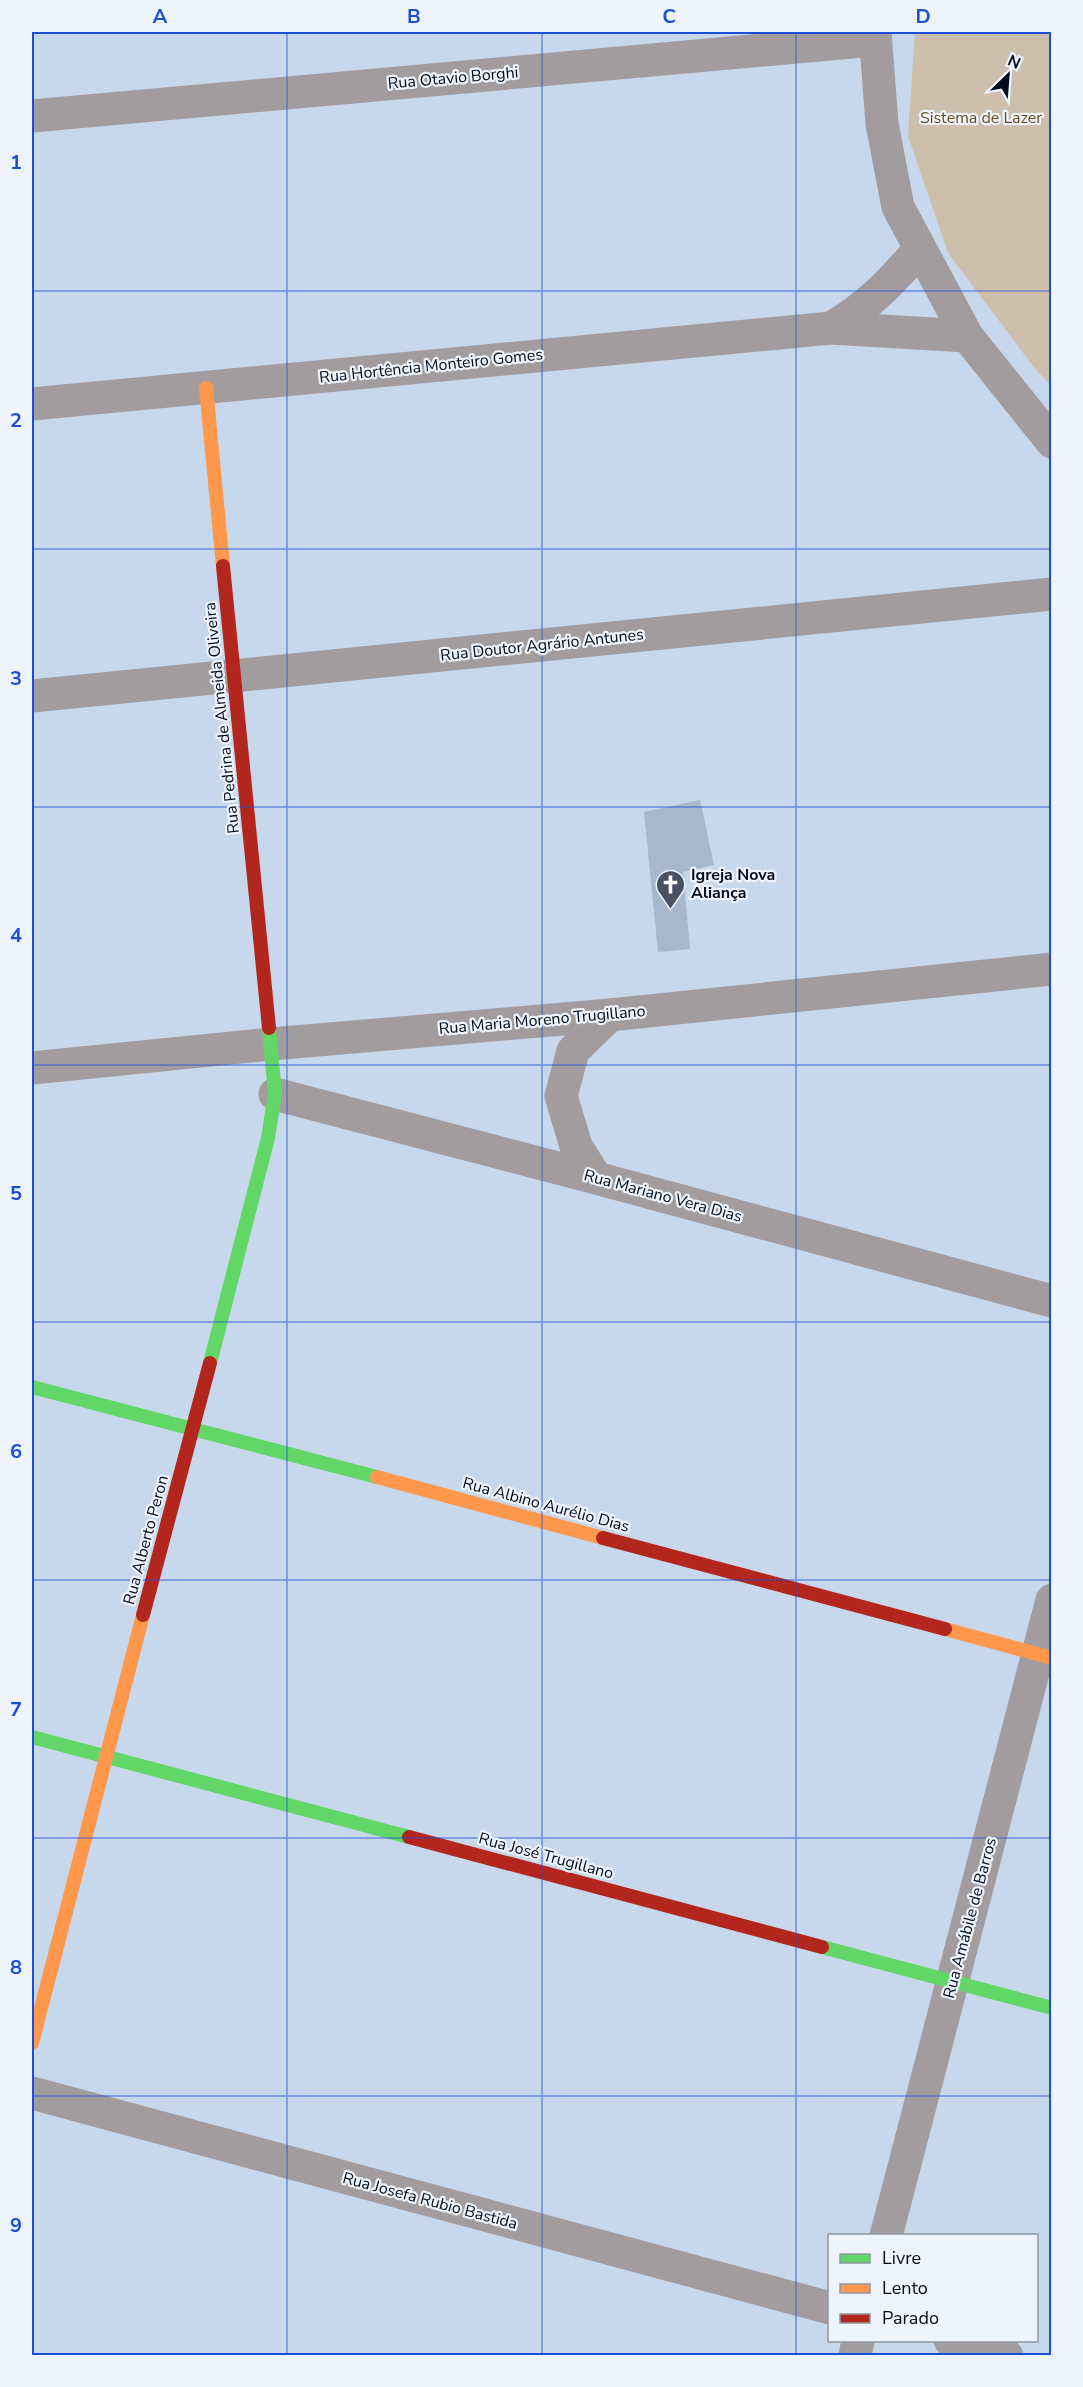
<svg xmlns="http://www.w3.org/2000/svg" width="1083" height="2387" font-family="'Nunito Sans',sans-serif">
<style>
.green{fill:#cdbfab}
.building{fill:#a7b7cc}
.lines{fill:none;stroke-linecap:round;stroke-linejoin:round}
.street{stroke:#a29c9f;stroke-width:33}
.fast{stroke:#63d668;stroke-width:14}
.slow{stroke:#ff974d;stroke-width:14}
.jam{stroke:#b3261e;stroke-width:14}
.grid{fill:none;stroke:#1d4ed8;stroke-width:1.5;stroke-opacity:0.55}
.labels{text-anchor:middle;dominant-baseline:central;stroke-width:4.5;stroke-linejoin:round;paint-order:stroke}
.street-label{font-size:16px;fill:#020b1b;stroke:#edf4fe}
.park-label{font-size:16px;fill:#6c4b19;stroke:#edf4fe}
.poi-label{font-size:16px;font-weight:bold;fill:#020b1b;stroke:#edf4fe;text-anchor:start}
.neatline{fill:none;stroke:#1d4ed8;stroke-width:2}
.grid-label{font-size:20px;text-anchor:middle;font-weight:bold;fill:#1d4ed8}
</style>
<rect width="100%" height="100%" fill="#c7d7ec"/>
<path class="green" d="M915 32H1051V385L1036 370 948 253 908 136Z"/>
<path class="building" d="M700 800 714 865 683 872 690 949 658 952 644 812Z"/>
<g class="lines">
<path class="street" d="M875 32 882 124 898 207 967 336 1052 442
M32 116 874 40
M831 328C870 305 891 282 920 249
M32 404 831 328 967 336
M32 696 1052 594
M32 1068 271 1044 610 1015 1052 969
M275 1094 596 1178 1052 1301
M596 1178 576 1146 561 1096 573 1051 610 1015
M32 2093 830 2308
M886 2236 1052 1600
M950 2340 1007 2356
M855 2356 858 2340"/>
<path class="fast" d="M210 1363 268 1138 275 1094 269 1028
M32 1387 377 1477
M32 1737 409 1837
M822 1947 1052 2008"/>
<path class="slow" d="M206 388 223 566
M377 1477 603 1538
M945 1629 1052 1658
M32 2043 143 1615"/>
<path class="jam" d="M223 566 269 1028
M603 1538 945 1629
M143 1615 210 1363
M409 1837 822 1947"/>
</g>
<path class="grid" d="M287 32V2356M542 32V2356M796 32V2356M32 291H1052M32 549H1052M32 807H1052M32 1065H1052M32 1322H1052M32 1580H1052M32 1838H1052M32 2096H1052"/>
<defs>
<symbol id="church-pin" viewBox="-11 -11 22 30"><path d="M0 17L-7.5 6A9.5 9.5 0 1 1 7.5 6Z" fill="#475264" stroke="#edf4fe"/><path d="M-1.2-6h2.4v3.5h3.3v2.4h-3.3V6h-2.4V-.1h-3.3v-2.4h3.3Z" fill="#fff"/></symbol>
</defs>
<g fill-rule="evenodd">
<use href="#church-pin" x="654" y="868" width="33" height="45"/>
</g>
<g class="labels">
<g class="street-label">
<text transform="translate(453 78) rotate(-5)">Rua Otavio Borghi</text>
<text transform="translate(431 366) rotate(-6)">Rua Hortência Monteiro Gomes</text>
<text transform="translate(542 645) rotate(-6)">Rua Doutor Agrário Antunes</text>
<text transform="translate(222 718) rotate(-96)">Rua Pedrina de Almeida Oliveira</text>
<text transform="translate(542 1020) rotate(-5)">Rua Maria Moreno Trugillano</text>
<text transform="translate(663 1196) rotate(15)">Rua Mariano Vera Dias</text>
<text transform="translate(546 1505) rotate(15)">Rua Albino Aurélio Dias</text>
<text transform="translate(146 1540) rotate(-75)">Rua Alberto Peron</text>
<text transform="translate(546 1856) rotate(15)">Rua José Trugillano</text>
<text transform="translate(970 1918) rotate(-75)">Rua Amábile de Barros</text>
<text transform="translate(430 2201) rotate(15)">Rua Josefa Rubio Bastida</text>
</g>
<g class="park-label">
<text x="981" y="118">Sistema de Lazer</text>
</g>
<g class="poi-label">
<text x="691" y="875">Igreja Nova<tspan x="691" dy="18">Aliança</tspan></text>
</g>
</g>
<rect width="1083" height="2387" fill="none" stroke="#edf4fe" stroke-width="66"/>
<rect x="828" y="2234" width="210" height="108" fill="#edf4fe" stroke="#8f97a3" stroke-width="1.5"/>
<rect x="840" y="2254" width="30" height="9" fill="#63d668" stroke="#8f97a3" stroke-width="1.5"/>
<text x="882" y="2264" font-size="18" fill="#020b1b">Livre</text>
<rect x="840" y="2284" width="30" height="9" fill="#ff974d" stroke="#8f97a3" stroke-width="1.5"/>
<text x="882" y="2294" font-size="18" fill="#020b1b">Lento</text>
<rect x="840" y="2314" width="30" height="9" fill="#b3261e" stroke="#8f97a3" stroke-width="1.5"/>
<text x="882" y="2324" font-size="18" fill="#020b1b">Parado</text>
<g transform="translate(1008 75) rotate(25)" stroke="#edf4fe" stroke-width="4.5" paint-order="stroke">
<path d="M0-4.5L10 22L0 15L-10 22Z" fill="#020b1b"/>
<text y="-9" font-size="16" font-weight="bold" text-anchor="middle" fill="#020b1b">N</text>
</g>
<rect x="33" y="33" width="1017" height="2321" class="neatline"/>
<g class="grid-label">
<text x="160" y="23">A</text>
<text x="414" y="23">B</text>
<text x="669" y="23">C</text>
<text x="923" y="23">D</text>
<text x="16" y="169">1</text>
<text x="16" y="427">2</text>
<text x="16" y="685">3</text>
<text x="16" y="942">4</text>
<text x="16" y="1200">5</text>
<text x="16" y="1458">6</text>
<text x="16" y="1716">7</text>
<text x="16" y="1974">8</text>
<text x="16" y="2232">9</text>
</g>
</svg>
